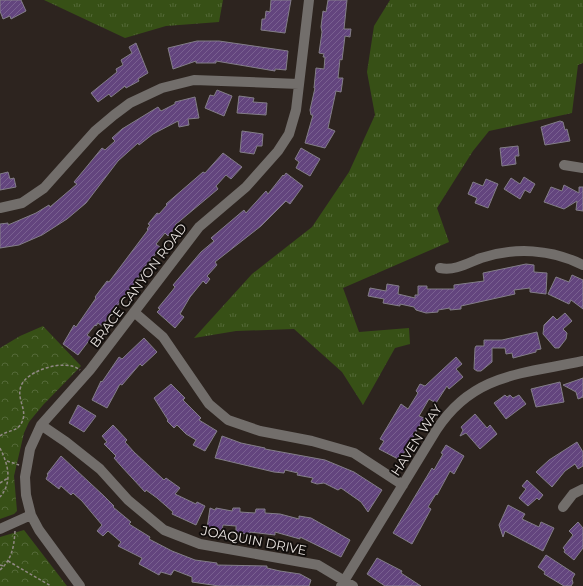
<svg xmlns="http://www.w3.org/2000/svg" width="583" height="586" font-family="Montserrat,sans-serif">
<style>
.grass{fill:url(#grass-tufts)}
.forest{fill:url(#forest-crowns)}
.building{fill:url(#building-hatch);stroke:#837e88}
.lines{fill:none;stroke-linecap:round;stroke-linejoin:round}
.path{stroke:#918985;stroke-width:1.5;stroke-dasharray:3 2;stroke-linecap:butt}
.minor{stroke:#726e6b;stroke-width:10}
.labels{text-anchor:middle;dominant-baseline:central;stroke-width:4;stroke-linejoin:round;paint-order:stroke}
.street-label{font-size:13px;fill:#e9e3e0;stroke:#120e0c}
</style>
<defs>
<pattern id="grass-tufts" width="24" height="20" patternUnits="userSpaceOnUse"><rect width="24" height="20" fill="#375016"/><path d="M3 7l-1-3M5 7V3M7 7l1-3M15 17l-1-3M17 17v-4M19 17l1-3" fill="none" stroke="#546938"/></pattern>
<pattern id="forest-crowns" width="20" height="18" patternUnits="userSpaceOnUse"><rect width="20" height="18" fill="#375016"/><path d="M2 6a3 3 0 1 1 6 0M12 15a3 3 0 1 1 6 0" fill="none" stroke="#546938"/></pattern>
<pattern id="building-hatch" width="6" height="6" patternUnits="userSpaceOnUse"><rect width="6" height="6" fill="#63457e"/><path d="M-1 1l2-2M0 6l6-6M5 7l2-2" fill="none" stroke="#796090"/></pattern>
</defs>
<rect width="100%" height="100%" fill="#2d241f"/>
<path class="grass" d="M44 0H223L219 22 166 26 125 38Z
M390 0H583V63L578 65 572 113 489 131 473 151 437 208 449 242 343 288 359 332 409 328 410 344 395 348 363 405 342 372 294 329 236 331 194 338 252 274 312 227 349 172 375 115 367 72 374 26Z"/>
<path class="forest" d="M43 326 81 366 43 405 29 422 24 433 14 476 17 511 14 514 0 519V348L20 336Z
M24 530 67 586H0V537Z"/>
<path class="building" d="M0 0H21L26 11 11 19 10 16 3 19 0 11Z
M271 0H291L285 33 261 30 262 19H265L266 11 270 12Z
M328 0H347L344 29H351L350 37 345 36 342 60 340 59 338 78H343L341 92 336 91 328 128 335 131 325 148 305 143 313 115H311L310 110 315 88H314L316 68 324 69 325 57H323L324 54 319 53 322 32 321 27 323 11 326 12Z
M197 41H219L288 51 286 70 275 69V71L216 61V63H196V61L173 69 168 48Z
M136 43 148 73 138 79 139 81 126 88 125 86 111 97 109 94 98 102 91 93 117 72 116 69 123 65 121 60 132 53 129 47Z
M217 90 232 96 224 116 205 108 210 95 214 96Z
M239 96 254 98 253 102 267 103 266 115 237 113Z
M195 97 199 118 188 119 189 125 179 127 178 121 153 134 139 145 138 143 118 161 86 203 67 219 42 235 19 245 0 248V224L8 223V225L36 213 49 205 50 207 77 184 74 182 84 170 102 148 105 150 115 141 112 138 122 129 158 107 161 111 175 104V102Z
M560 121 563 122 565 130 567 129 570 141 545 145 541 127Z
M242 131 263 134 262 146H257L254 154 240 152Z
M518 146 519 156H515L516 164 502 166 500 148Z
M301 148 320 159 310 176 296 168 299 162 295 159Z
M223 153 242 167 231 179 226 175 216 186 218 189 175 225 177 226 168 236 165 233 156 244 161 248 140 272 142 273 102 326 98 323 96 326 95 325 87 335 91 338 78 355 63 344 74 325 76 327 96 298 95 297 107 281 109 282 148 230 147 229 150 225 148 224 157 213 159 214 167 205 166 204 203 172 205 173Z
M8 172 10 179 14 178 16 187 0 190V174Z
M286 173 303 186 290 204 286 201 261 226 215 262 217 265 207 276 210 279 206 284 203 281 190 297 180 314 184 317 175 328 157 312 160 309 158 308 172 291 175 287 173 285 201 252 214 241 211 238 244 210 246 213 266 191 268 194 283 175 284 176Z
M524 177 535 184 530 193 525 190 520 199 504 189 511 178 520 184Z
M486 179 498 184 488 208 475 203 477 198 468 194 473 182 483 186Z
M564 185 579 193V187H583V211L576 210 577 201 564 209 544 202 551 187 562 191Z
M526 264 534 265V272L547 273 546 294 530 292V288L514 290 515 294 461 306V309L450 310V308L438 310V312L426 313 416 310 414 307 400 304V306L383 303 384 299 368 296 370 288 386 291 387 284 399 286 398 294 415 298V295H418V286H427V289H454V285L484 281 483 273Z
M572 275 583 280V309L571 300 569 304 548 294 556 277 569 282Z
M565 313 572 321 563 329 567 333 566 339 559 348H555L543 334 544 325 553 316 557 320Z
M537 332 541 349 536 350V352L513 358 512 353 506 354 505 348H492V362L481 371H477L474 369 475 348 476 346H484V340H502Z
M144 338 157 352 142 366 140 364 122 385 120 384 107 408 92 400 101 381 102 382 119 357 122 359Z
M456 357 462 364 456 369 463 377 449 389 447 386 436 403 429 399 419 416 424 418 402 456 400 455 398 459 379 449 384 441 380 439 401 404 408 409 418 393 416 391 420 384 425 386Z
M583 378V397L578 399 576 392 563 385Z
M560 382 564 402 536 407 531 389Z
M171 384 185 398 183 400 201 418 199 420 217 431 205 451 193 445 196 440 186 434 177 425 174 428 167 421 168 420 154 398Z
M505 395 507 397 510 395 513 398 519 395 526 404 506 419 494 403Z
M78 405 96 416 84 432 69 423Z
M475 414 487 428 490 425 497 434 480 449 466 433 460 436 463 430 461 427Z
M113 425 127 440 125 442 134 452 164 480 166 478 180 488 175 494 196 504 197 502 205 506 196 525 172 514 173 512 157 498 146 490 145 492 121 466 114 458 116 456 104 444 107 442 102 436Z
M222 436 241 443 265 448V449L325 460 354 472 382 490 368 512 361 502 341 488 338 490 324 483 317 484 311 482 313 478 297 475 298 473 285 470 284 473 274 472 215 458Z
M577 442 583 452V466L578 469 575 464 565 471 552 487 536 472 549 460Z
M446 445 464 456 454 474 450 471 437 495 436 494 428 507 431 509 412 544 393 533 432 468 434 470 443 454 441 453Z
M61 456 104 496 114 506 113 507 131 522 129 524 150 537 149 539 172 551 195 560 217 563V565L267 566V568L280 571 300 574 311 580 309 586H219L192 582V577L174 570 171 575 161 572 159 575 139 564 142 558 118 546 121 542 108 531 103 536 97 531 102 525 82 501 73 493 71 495 61 486 59 489 46 479 48 475 47 474Z
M527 480 543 495 539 500 537 498 528 506 519 498 526 489 522 486Z
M508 505 525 514 522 519 539 527 541 522 554 528 543 551 505 531 503 537 499 525Z
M210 508 215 510 216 508 232 511 233 508H240V512L255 513 256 509H265V513L280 514 299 519V516L311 518 350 540 341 557 300 537V539L275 532V535L250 532V534L236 533V526L223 525 222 531 207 528Z
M578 522 583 528V548L574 560 564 552 565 550 563 548 573 535 569 531Z
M546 555 575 574 572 579 573 583 571 586H564L544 574 545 572 538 567Z
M377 558 402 571 401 573 421 586H385L367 574Z"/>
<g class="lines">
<path class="path" d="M0 436C7 430 18 432 22 422 28 410 16 399 21 386 27 370 66 358 80 370
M0 448C8 464 13 482 0 497
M7 461 19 465
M0 483 8 478
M8 561 51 586
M0 565 4 566
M0 570C12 559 14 547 15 531"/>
<path class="minor" d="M564 165 583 168
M0 208 22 203 44 188 95 131 114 115 130 103 162 88 194 80 299 84
M440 268C455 271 468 263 481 258 515 247 551 249 583 265
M134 312 163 337 209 404 228 420 260 431 312 441 354 453 403 485
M41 425 66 442 100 469 128 500 164 530 200 544 318 565 353 586
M563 507 573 494 583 489
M0 529 31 515
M80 586 39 530 31 515 26 495 25 477 30 449 41 425 90 370 199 227 246 187 278 151 289 134 296 110 309 0
M341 586 437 429C474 373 523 374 583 361"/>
</g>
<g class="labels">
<g class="street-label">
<text transform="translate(138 285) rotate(-53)">BRACE CANYON ROAD</text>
<text transform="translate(416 440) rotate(-57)">HAVEN WAY</text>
<text transform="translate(254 540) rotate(11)">JOAQUIN DRIVE</text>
</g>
</g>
</svg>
